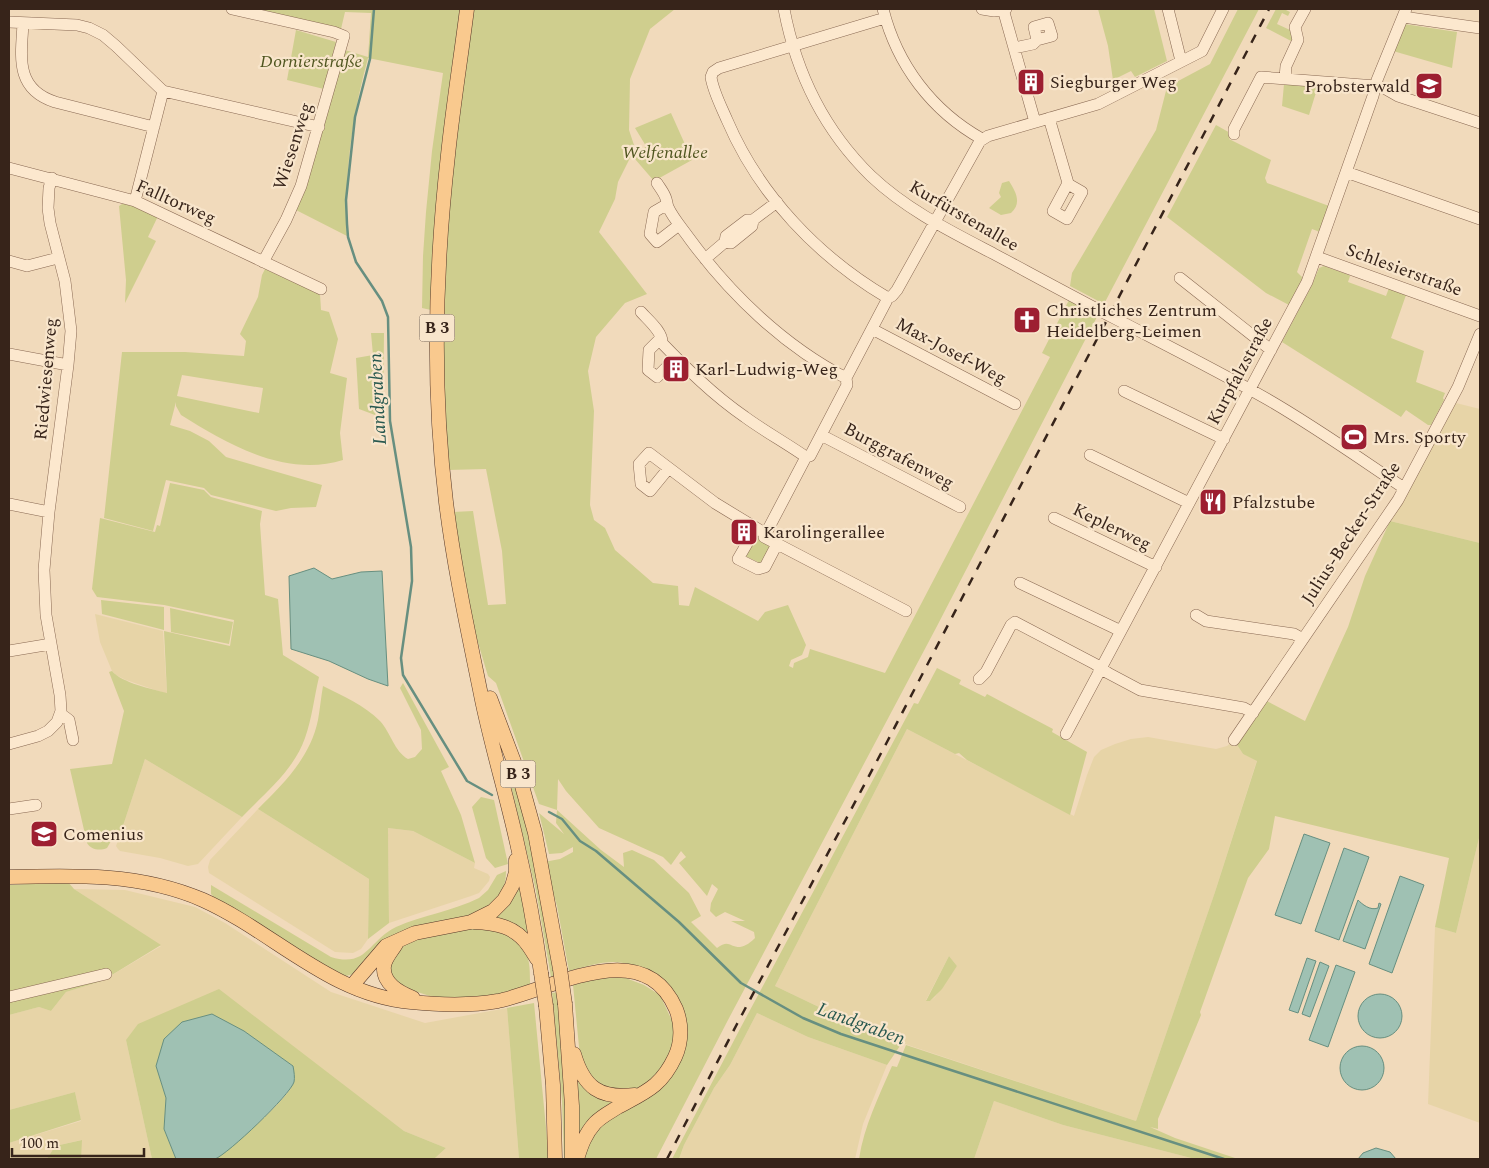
<svg xmlns="http://www.w3.org/2000/svg" width="1489" height="1168" font-family="Spectral,serif">
<style>
.farmland{fill:#e7d4a7;fill-rule:evenodd}
.green{fill:#cfce8e;fill-rule:evenodd}
.water{fill:#9fc1b3;stroke:#678f80}
.lines{fill:none;stroke-linecap:round;stroke-linejoin:round}
.stream{stroke:#678f80;stroke-width:2.5}
.minor-casing{stroke:#896953;stroke-width:12}
.major-casing{stroke:#563829;stroke-width:15}
.minor{stroke:#fce8ce;stroke-width:11}
.major{stroke:#f9c98e;stroke-width:14}
.rail{stroke:#37241a;stroke-width:2.5;stroke-dasharray:9 9;stroke-linecap:butt}
.major-bridge-casing{stroke:#563829;stroke-width:15;stroke-linecap:butt}
.major-bridge{stroke:#f9c98e;stroke-width:14}
.labels{text-anchor:middle;dominant-baseline:central;stroke-width:4.5;stroke-linejoin:round;paint-order:stroke}
.shield{fill:#f8e5cb;stroke:#715e4f;stroke-width:1}
.shield-label{font-size:16px;font-weight:bold;fill:#37241a}
.park-label{font-size:18px;font-style:italic;fill:#4f551f;stroke:#f8e5cb}
.poi-label{font-size:18px;fill:#37241a;stroke:#f8e5cb;text-anchor:start}
.street-label{font-size:18px;fill:#37241a;stroke:#f8e5cb}
.water-label{font-size:19px;font-style:italic;fill:#28584f;stroke:#f8e5cb}
</style>
<rect width="100%" height="100%" fill="#f1dabb"/>
<path class="farmland" d="M1456 403 1480 409V543L1390 521Z
M95 614 163 631 167 694 126 680 116 675 112 671 100 642Z
M907 729 1074 816 1087 775 1094 757 1101 750 1115 744 1131 739 1148 737 1216 749 1227 746 1234 740 1243 754 1257 760 1215 892 1136 1121 902 1043 904 1040 821 1008 775 986ZM949 956 957 966 935 997 930 1001 926 1000Z
M145 759 242 817 198 864 188 866 160 858 120 851 118 849 116 846 119 838Z
M258 809 369 879 368 939 361 949 353 953 335 952 209 873 208 867 210 860Z
M388 828 413 831 475 863 474 868 488 874 490 877 489 881 479 893 471 896 389 923Z
M1480 834V1123L1428 1104 1435 927 1456 933Z
M74 889 125 890 195 907 225 923 331 992 425 1023 507 1008 519 1159H434L446 1148 404 1131 388 1119 126 1040 152 1159H81V1140L55 1146 47 1159H9V1143L81 1121 75 1092 9 1110V1015L39 1007 51 1011 66 992 102 981 161 946Z
M757 1013 808 1037 887 1065 863 1124 855 1159H679L684 1145 714 1088 730 1065Z
M994 1101 1063 1125 1195 1159H974Z"/>
<path class="green" d="M257 9H461L448 94 438 200 431 310 422 308 423 256 426 212 432 151 443 73 368 58C352 116 344 175 347 236L296 210 345 50 368 57 371 13 345 12 341 29Z
M472 9H675L650 29 630 79 629 130 635 148 618 182 615 199 599 232 647 294 625 303 596 337 588 371 594 411 590 505 594 520 605 528 615 550 653 583 678 586 679 605 689 606 695 587 758 621 765 612 788 605 806 645 802 655 791 660 789 666 793 668 794 663 808 657 810 649 885 673 1050 357 1042 353 1069 300 1098 315 936 628 728 1020 656 1159H581C584 1152 587 1141 592 1135 617 1102 657 1108 678 1064 680 1059 683 1055 685 1050 686 1046 686 1040 686 1035 688 994 654 964 614 962 599 962 584 967 569 971L557 906 544 862 560 859 573 852V847L562 853 549 854 539 813 564 834 556 823 557 810 539 804 496 683 488 676 470 616 453 512 473 511 488 605 506 604 502 551 486 469 448 470C443 404 442 336 444 269 447 182 461 95 472 9ZM558 779 566 791 599 828 663 857 671 865 681 851 686 857 679 863 707 896 712 884 718 889 711 903 710 911 716 917 725 912 745 921H731L754 932 755 938C751 942 746 946 740 947 729 947 729 939 717 948L691 922 701 916 689 893 654 860 632 850 623 853 624 867 601 850 557 810Z
M1098 9H1154L1167 61 1135 77 1131 71 1113 80 1108 46Z
M1238 9H1259L1104 304 1070 286 1072 273 1156 130 1167 87 1210 64Z
M1276 9H1284L1290 12 1288 16 1282 13 1277 24 1290 30 1294 40 1293 42 1266 28Z
M1404 24 1457 32 1452 68 1393 51Z
M296 30 336 42 324 89 287 80Z
M1284 84 1318 86 1309 115 1282 106Z
M671 113 692 160 654 181 635 159 646 146 635 128Z
M1216 125 1232 134 1229 139 1271 160 1265 178 1267 183 1329 206 1320 232 1312 229 1297 272 1303 278 1289 305 1266 293 1167 217Z
M1009 181C1016 192 1022 203 1011 213L1001 215 989 208 1001 197 999 193 1002 183Z
M127 201 159 214 148 237 156 241 125 303 126 280 119 206Z
M1324 266 1349 275 1350 276 1348 282 1386 296 1389 288 1406 295 1391 338 1424 351 1416 382 1445 393 1443 398 1444 400 1431 425H1428L1406 410 1401 417 1282 342 1312 285 1319 268Z
M265 269 320 294 321 310 329 312 338 339 330 373 347 378 340 433 343 460C286 478 227 444 181 415L176 406V402L170 425 190 431 209 441 226 457 322 485 316 507 291 508 276 511 211 495 204 488 166 480 153 531 104 518 122 352H185L244 356 246 341 240 334 258 297 262 275ZM182 375 263 388 259 413 177 396Z
M371 333H384L383 418 359 409 356 358 373 355Z
M170 483 204 490 211 497 262 511 260 524 265 595 278 599 283 655 319 677C314 698 312 718 305 738 294 770 265 793 242 817L145 759 119 838 114 836 107 848C100 851 91 850 87 843L70 769 112 764 124 711 109 672 112 671C122 683 152 689 167 693L164 631 230 646 234 620 164 605 97 597 92 589 100 518 155 532 157 525 160 526Z
M1390 521 1480 543V834L1456 933 1435 927 1449 858 1275 816 1269 849 1248 878 1200 1012 1201 1015 1158 1119V1129L1150 1127 1175 1138 1238 1159H1195L1063 1125 994 1101 974 1159H859C864 1126 879 1096 892 1066L897 1067 906 1045 1136 1121 1215 892 1257 761 1243 754 1234 740 1263 699 1305 721 1348 627 1365 576Z
M756 537 772 545 762 564 745 556Z
M101 600 164 607V630L102 614Z
M170 608 233 622 229 644 171 632Z
M937 668 961 680 959 684 985 697 987 694 1053 729 1052 732 1087 752 1070 815 967 760 959 753 955 754 907 729 775 986 821 1008 904 1040 887 1065 808 1037 757 1013 730 1065 714 1088 684 1145 679 1159H672L741 1027 914 703 918 704Z
M403 683 449 767 441 771 461 815 475 863 413 831 388 828 389 923 368 939 369 879 258 809C284 783 310 758 318 720 320 709 321 697 323 686 343 696 364 705 380 721 391 733 394 751 408 759L415 757 422 749 421 730 400 688Z
M510 764 527 820 557 976 551 977 536 891 506 765Z
M481 797 494 800 508 864 495 868 486 858 472 807Z
M506 871C506 923 449 915 414 928 408 930 403 935 399 939 385 951 371 962 357 973L346 976 311 959 219 903 211 894V885L331 957C367 968 368 941 396 927 423 915 453 911 479 898L488 890 497 875Z
M519 877 534 946 489 918Z
M68 882 74 889 161 945 102 981 66 992 51 1011 39 1007 9 1015V885Z
M490 927C498 930 510 933 516 938 531 950 530 970 530 987L475 1000 439 999 399 986 390 976 389 963 397 951 411 940 468 928Z
M949 956 957 966 942 989 930 1001H926Z
M623 977 644 985 660 995 675 1027V1047L667 1065 643 1086 630 1091 597 1085 580 1057 573 985 599 978Z
M219 989 404 1131 446 1148 434 1159H214C230 1149 289 1099 294 1082 295 1078 293 1071 293 1066L244 1031 156 1066 166 1098 164 1129 176 1159H152L126 1040 138 1024Z
M559 992 569 1159H564L562 1101 552 993Z
M534 1003 549 1159H519L507 1008Z
M577 1074 623 1099 577 1148Z
M75 1092 81 1120 9 1143V1110Z
M82 1140 81 1159H47L55 1146Z"/>
<path class="water" d="M314 568 332 579 361 572 382 571 388 686 368 679 329 661 291 649 289 576Z
M1304 834 1330 843 1301 924 1275 915Z
M1344 848 1369 857 1339 940 1315 931Z
M1400 876 1424 885 1392 973 1369 964Z
M1358 900C1362 904 1370 911 1378 908L1379 903 1381 904 1365 949 1343 941Z
M1307 958 1316 961 1298 1013 1289 1010Z
M1320 962 1329 966 1310 1017 1302 1014Z
M1336 965 1355 972 1328 1047 1309 1040Z
M1358 1016a22 22 0 1 1 44 0a22 22 0 1 1-44 0Z
M212 1014 244 1031 293 1066C294 1071 295 1078 294 1082 290 1095 228 1154 215 1159 206 1162 186 1159 176 1159L164 1129 166 1098 156 1066 164 1039 182 1022Z
M1340 1068a22 22 0 1 1 44 0a22 22 0 1 1-44 0Z
M1376 1148 1390 1152 1396 1159H1358L1363 1153Z"/>
<g class="lines">
<path class="stream" d="M374 9 370 59 355 117 346 200 347 224 348 237 356 262 382 301 388 317 390 421 411 547 412 581 401 658 403 675 467 781 492 795
M549 812 562 819 580 841 596 851 679 922 741 983 803 1018 841 1034 917 1059 1224 1159"/>
<defs>
<path id="minor" d="M232 9 334 32 344 36 301 186 286 220 263 262
M784 9C796 72 824 130 871 176 907 210 950 231 994 254 1035 276 1075 298 1116 319 1166 345 1218 371 1267 399 1314 426 1359 458 1404 488
M883 9C897 65 932 111 982 139
M982 9 994 11 1006 9
M1003 9 1035 122
M1168 9 1181 61
M1403 17 1480 28
M885 18 719 68 713 72 711 77C713 91 721 106 727 120 759 195 818 257 888 298
M9 22 77 25 89 28 103 35 116 46 163 91 319 127
M23 24C21 57 15 89 55 102L154 127
M1014 48 1033 44 1037 40 1034 27 1048 23 1052 36 1037 40
M1285 78 1286 66 1298 40 1295 27 1305 9
M1049 118 1068 183 1053 211 1067 219 1082 192 1068 184
M1234 134V129L1261 77 1376 86 1384 88 1398 96 1480 123
M9 168 135 201 321 289
M1346 172 1480 219
M657 183C660 188 665 194 666 199 667 202 667 204 668 207 673 218 682 228 689 238 730 294 784 346 846 378
M135 201 163 91
M666 205 654 212 650 234 657 242 679 225
M725 242 731 243 752 226 753 220
M1317 257 1480 316
M705 259 725 242 726 236 747 220H753L777 202
M9 261 27 266 58 258
M1180 278 1271 350
M641 312C648 320 663 332 662 343
M872 329 1015 404
M9 354 68 365
M676 358 657 377 648 370 649 350 659 340C686 368 713 395 745 417 764 431 786 443 806 457
M1124 391 1224 439
M821 435 960 507
M1090 455 1189 503
M668 469 650 491 641 484 639 464 649 453 715 503 766 534
M9 504 49 512
M1054 518 1156 567
M756 528 738 559 758 569 765 567 777 544
M1020 583 1121 631
M906 611 764 537 806 457 810 456 847 385 846 378 888 298 892 296 897 290 980 141 988 136 1098 104 1202 51 1223 9
M1196 615 1206 621 1294 634 1303 639
M9 651 51 644
M979 679 986 672 1011 625 1015 622 1095 664 1108 673 1140 690 1244 708 1253 713
M61 714 69 720 73 740
M1066 734 1307 282 1373 96 1377 80 1406 9
M1234 740 1398 500 1458 387 1480 334
M9 744 38 736 48 731 57 722 61 711 60 695 46 615 44 570 49 512 68 365 71 331 65 281 50 223 48 208 49 188 52 178
M9 809 36 805
M9 997 106 974"/>
<path id="major" d="M467 9C461 57 453 106 448 155 435 270 432 387 446 502 454 567 468 631 481 695 491 745 506 793 517 843 527 886 535 929 541 973
M490 698 519 775 535 833 560 969
M9 877C75 875 141 873 203 900 274 932 330 995 411 1002 440 1005 470 1006 498 1001 552 990 643 933 676 1009 682 1024 682 1042 675 1057 661 1087 645 1092 618 1107 610 1112 602 1116 595 1123 585 1134 581 1146 577 1159
M474 922C495 923 515 926 528 945 531 949 534 954 537 959
M396 944C392 951 385 958 384 966 382 983 400 993 413 998
M354 987 356 981 386 946 415 933 471 922 493 911 504 900 512 886 516 872V860
M565 1004 572 1106V1158
M546 1006 553 1085 555 1159
M574 1054C584 1088 600 1099 635 1095"/>
</defs>
<use href="#minor" class="minor-casing"/>
<use href="#major" class="major-casing"/>
<use href="#minor" class="minor"/>
<use href="#major" class="major"/>
<path class="rail" d="M667 1159 737 1024 887 742 1269 9"/>
<defs>
<path id="major-bridge" d="M560 969 565 1004
M541 973 546 1006"/>
</defs>
<use href="#major-bridge" class="major-bridge-casing"/>
<use href="#major-bridge" class="major-bridge"/>
</g>
<defs>
<symbol id="building-square" viewBox="-11 -11 22 22"><rect x="-9" y="-9" width="18" height="18" rx="4" fill="#9d1f31" stroke="#f8e5cb"/><path d="M-4-6H4V6H1V3H-1V6H-4ZM-2.5-4.3h1.7v1.8h-1.7ZM.8-4.3h1.7v1.8H.8ZM-2.5-1h1.7V.8h-1.7ZM.8-1h1.7V.8H.8Z" fill="#fff"/></symbol>
<symbol id="school-square" viewBox="-11 -11 22 22"><rect x="-9" y="-9" width="18" height="18" rx="4" fill="#9d1f31" stroke="#f8e5cb"/><path d="M0-5L7-2L0 1L-7-2ZM-4 1L0 2.5L4 1V4Q0 6-4 4Z" fill="#fff"/></symbol>
<symbol id="church-square" viewBox="-11 -11 22 22"><rect x="-9" y="-9" width="18" height="18" rx="4" fill="#9d1f31" stroke="#f8e5cb"/><path d="M-1.2-6h2.4v3.5h3.3v2.4h-3.3V6h-2.4V-.1h-3.3v-2.4h3.3Z" fill="#fff"/></symbol>
<symbol id="stadium-square" viewBox="-11 -11 22 22"><rect x="-9" y="-9" width="18" height="18" rx="4" fill="#9d1f31" stroke="#f8e5cb"/><path d="M0-5a6.5 5 0 1 0 0 10a6.5 5 0 1 0 0-10ZM-3.5-1.8h7v3.6h-7Z" fill="#fff"/></symbol>
<symbol id="restaurant-square" viewBox="-11 -11 22 22"><rect x="-9" y="-9" width="18" height="18" rx="4" fill="#9d1f31" stroke="#f8e5cb"/><path d="M-5-6h1v4h1v-4h1v4h1v-4h1v5L-1.5 .5V6h-2V.5L-5-1ZM5-6V6H3V1.5H1.5Q1.5-4 5-6Z" fill="#fff"/></symbol>
</defs>
<g fill-rule="evenodd">
<use href="#building-square" x="1015" y="66" width="32" height="32"/>
<use href="#school-square" x="1413" y="70" width="32" height="32"/>
<use href="#church-square" x="1011" y="304" width="32" height="32"/>
<use href="#building-square" x="660" y="353" width="32" height="32"/>
<use href="#stadium-square" x="1338" y="421" width="32" height="32"/>
<use href="#restaurant-square" x="1197" y="486" width="32" height="32"/>
<use href="#building-square" x="728" y="516" width="32" height="32"/>
<use href="#school-square" x="28" y="818" width="32" height="32"/>
</g>
<g class="labels">
<g class="shield">
<rect x="419.5" y="314.5" width="35" height="27" rx="4"/>
<rect x="500.5" y="760.5" width="35" height="27" rx="4"/>
</g>
<g class="shield-label">
<text x="437" y="328">B 3</text>
<text x="518" y="774">B 3</text>
</g>
<g class="park-label">
<text x="311" y="61">Dornierstraße</text>
<text x="665" y="152">Welfenallee</text>
</g>
<g class="poi-label">
<text x="1050" y="82">Siegburger Weg</text>
<text x="1410" y="86" text-anchor="end">Probsterwald</text>
<text x="1046" y="310">Christliches Zentrum<tspan x="1046" dy="21">Heidelberg-Leimen</tspan></text>
<text x="695" y="369">Karl-Ludwig-Weg</text>
<text x="1373" y="437">Mrs. Sporty</text>
<text x="1232" y="502">Pfalzstube</text>
<text x="763" y="532">Karolingerallee</text>
<text x="63" y="834">Comenius</text>
</g>
<g class="street-label">
<text transform="translate(293 146) rotate(-72)">Wiesenweg</text>
<text transform="translate(176 202) rotate(24)">Falltorweg</text>
<text transform="translate(964 216) rotate(30)">Kurfürstenallee</text>
<text transform="translate(1404 270) rotate(20)">Schlesierstraße</text>
<text transform="translate(951 351) rotate(28)">Max-Josef-Weg</text>
<text transform="translate(1240 371) rotate(-62)">Kurpfalzstraße</text>
<text transform="translate(46 379) rotate(-85)">Riedwiesenweg</text>
<text transform="translate(899 456) rotate(28)">Burggrafenweg</text>
<text transform="translate(1112 527) rotate(26)">Keplerweg</text>
<text transform="translate(1351 533) rotate(-57)">Julius-Becker-Straße</text>
</g>
<g class="water-label">
<text transform="translate(378 399) rotate(-93)">Landgraben</text>
<text transform="translate(861 1024) rotate(20)">Landgraben</text>
</g>
</g>
<rect width="1489" height="1168" fill="none" stroke="#37241a" stroke-width="20"/>
<path d="M12 1148v8h132v-8" fill="none" stroke="#37241a" stroke-width="2.5"/>
<text x="20" y="1148" font-size="15" fill="#37241a" stroke="#f8e5cb" stroke-width="4" paint-order="stroke">100 m</text>
</svg>
